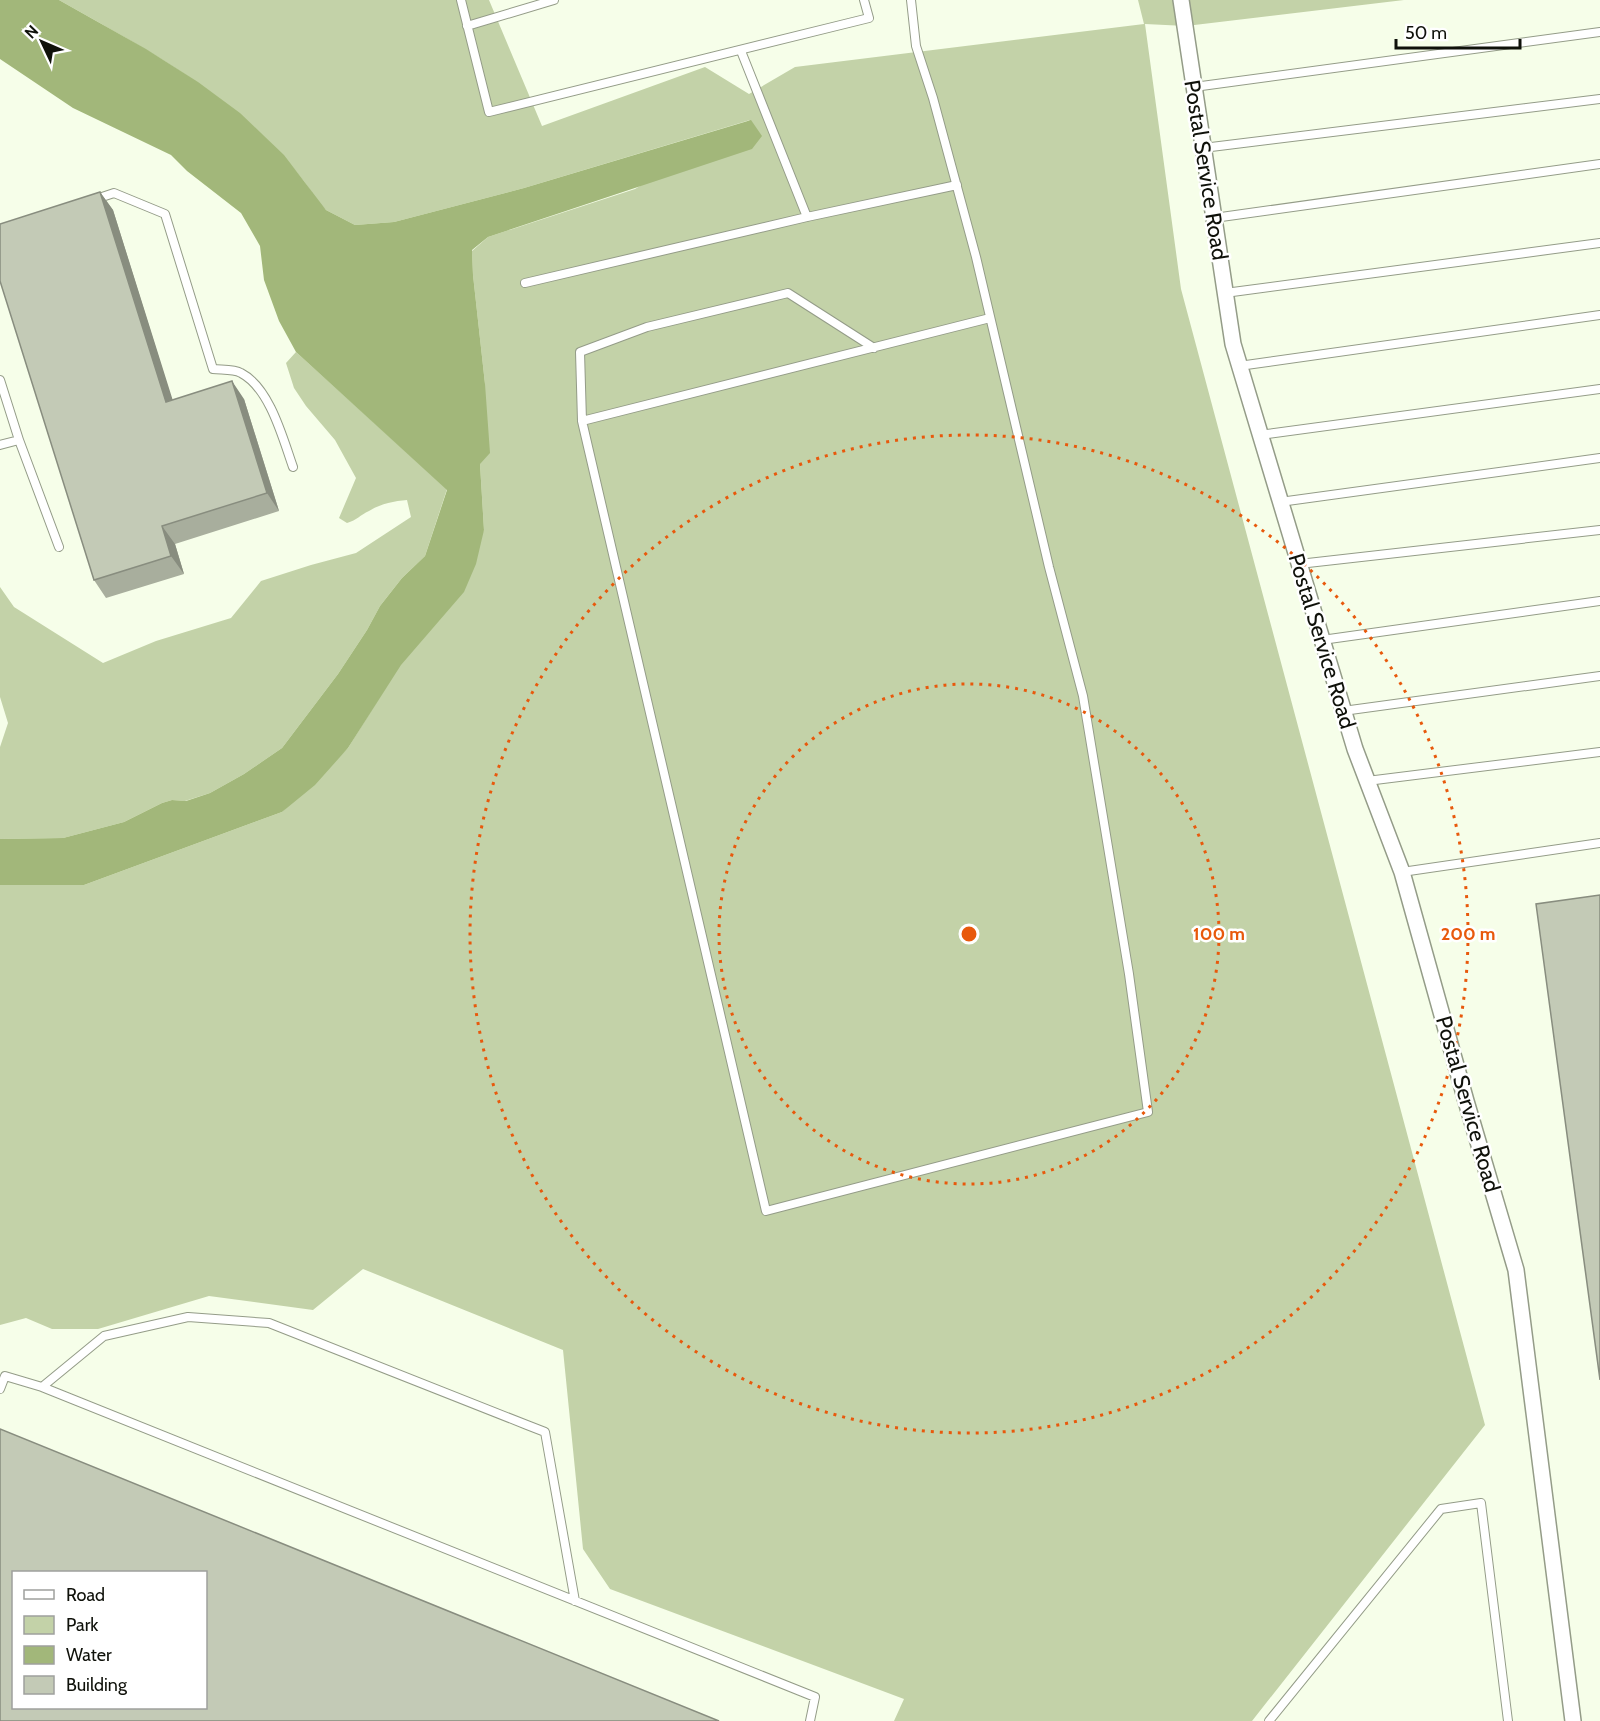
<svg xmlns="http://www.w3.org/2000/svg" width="1600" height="1721" font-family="Cabin,sans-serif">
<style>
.green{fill:#c3d2a8}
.water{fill:#a2b77a}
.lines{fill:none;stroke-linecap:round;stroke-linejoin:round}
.service-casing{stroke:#949c88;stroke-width:10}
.minor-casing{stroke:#949c88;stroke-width:18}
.service{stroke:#fff;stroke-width:8}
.minor{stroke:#fff;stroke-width:15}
.wall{fill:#a8ae9d}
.shaded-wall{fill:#888d7f}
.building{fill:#c3cab6;stroke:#888d7f;stroke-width:1.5;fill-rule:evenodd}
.ring{fill:none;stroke:#e8590c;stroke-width:3;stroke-dasharray:3 6}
.labels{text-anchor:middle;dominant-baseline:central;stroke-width:5;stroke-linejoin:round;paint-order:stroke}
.street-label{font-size:22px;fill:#0f110a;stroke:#fff}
.centre{fill:#e8590c;stroke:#fff;stroke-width:3}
.ring-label{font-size:18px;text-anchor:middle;font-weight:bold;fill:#e8590c;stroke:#fff;stroke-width:5;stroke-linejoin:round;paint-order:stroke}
</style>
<rect width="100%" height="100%" fill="#f6fee9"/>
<path class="green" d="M59 0H489L542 126 705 67 749 94 795 67 1144 24 1138 0H1404L1186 26 1145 24 1181 289 1485 1425 1252 1721H894L904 1699 610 1589 583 1549 563 1350 363 1269 313 1310 209 1296 98 1329H52L26 1318 0 1325V885H84L282 812 348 748 484 530 480 464 485 384 473 275 472 251 488 237 635 189 750 120 524 188 394 222 355 225 326 210 319 203C258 107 156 55 59 0Z
M296 352 447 489 425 556 402 578 380 606 367 630 338 674 282 748 244 774 210 793 185 801 172 800 162 803 124 822 63 838 0 839V747L8 723 0 697V587L14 607 103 663 156 641 231 618 261 581 311 565 356 553 411 517 407 500C394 501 380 504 369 511 360 515 357 520 347 523L339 518 356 478 335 440 306 406 294 388 286 363Z"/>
<path class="water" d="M0 0H59L146 49 198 82 240 113 284 155 326 210 355 225 394 222 524 188 751 120 762 136 752 149 488 237 472 250 473 275 485 384 490 453 480 464 484 530 476 564 464 592 401 665 348 748 315 785 282 812 84 885H0V839L63 838 124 822 162 803 172 800 186 801 210 793 244 774 282 748 338 674 367 630 380 606 402 578 425 556 447 490 296 352 279 321 264 280 260 246 241 213 187 171 171 155 73 108 0 59Z"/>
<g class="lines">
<defs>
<path id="service" d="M461 0 489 112 869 18 864 0
M911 0 916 46 933 98 976 257 1049 567 1083 696 1129 974 1148 1112 766 1211 582 421 990 318
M467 26 554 0
M741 51 807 217
M1194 87 1600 32
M1203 148 1600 99
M96 199 114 193 165 214 213 369C222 370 234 369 241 373 270 388 283 439 293 467
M1214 218 1600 164
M525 283 807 217 957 185
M1225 293 1600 243
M1239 366 1600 315
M0 380 19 440 0 445
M582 421 580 352 647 327 788 293 874 348
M1260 435 1600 389
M19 440 59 547
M1280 502 1600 458
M1299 564 1600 530
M1322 640 1600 601
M1343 711 1600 676
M1367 781 1600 752
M1402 872 1600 843
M42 1387 104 1336 188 1317 269 1323 527 1425 545 1432 575 1601
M0 1389 5 1376 42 1387 815 1697 810 1721
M1269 1721 1441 1509 1481 1503 1508 1721"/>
<path id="minor" d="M1181 0 1233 344 1355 749 1402 872 1466 1101 1516 1270 1573 1721"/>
</defs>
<use href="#service" class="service-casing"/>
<use href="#minor" class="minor-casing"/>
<use href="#service" class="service"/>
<use href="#minor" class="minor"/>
</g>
<path class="wall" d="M100 192 113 210 172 400 244 399 279 511 175 544 184 574 106 598 94 580Z"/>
<path class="shaded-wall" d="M100 192 113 210 179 420 166 402Z
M232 381 244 399 279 511 267 493Z
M162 526 175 544 184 574 171 556Z"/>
<path class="building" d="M100 192 166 402 232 381 267 493 162 526 171 556 94 580 0 281V224Z
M1600 895V1380L1536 904Z
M0 1429 719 1721H0ZM14 1572H206V1707H14Z"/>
<g class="ring">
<circle cx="969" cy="934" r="250"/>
<circle cx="969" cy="934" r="499"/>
</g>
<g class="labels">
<g class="street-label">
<text transform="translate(1206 170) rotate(81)">Postal Service Road</text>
<text transform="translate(1322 641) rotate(73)">Postal Service Road</text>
<text transform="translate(1468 1104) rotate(74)">Postal Service Road</text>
</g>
</g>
<circle cx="969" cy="934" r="9" class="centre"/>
<g class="ring-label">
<text x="1219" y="940">100 m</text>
<text x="1468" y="940">200 m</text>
</g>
<rect x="12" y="1571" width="195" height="138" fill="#ffffff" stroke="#9fa09d" stroke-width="1.5"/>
<rect x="24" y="1590" width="30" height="9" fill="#ffffff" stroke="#9fa09d" stroke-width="1.5"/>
<text x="66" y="1601" font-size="18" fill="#0f110a">Road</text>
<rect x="24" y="1616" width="30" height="18" fill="#c3d2a8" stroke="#9fa09d" stroke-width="1.5"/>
<text x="66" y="1631" font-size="18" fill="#0f110a">Park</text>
<rect x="24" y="1646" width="30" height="18" fill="#a2b77a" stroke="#9fa09d" stroke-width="1.5"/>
<text x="66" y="1661" font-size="18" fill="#0f110a">Water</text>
<rect x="24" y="1676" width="30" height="18" fill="#c3cab6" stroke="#9fa09d" stroke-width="1.5"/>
<text x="66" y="1691" font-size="18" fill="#0f110a">Building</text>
<g transform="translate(42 42) rotate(314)" stroke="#ffffff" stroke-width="4.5" paint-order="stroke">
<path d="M0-4.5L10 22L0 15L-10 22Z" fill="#0f110a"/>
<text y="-9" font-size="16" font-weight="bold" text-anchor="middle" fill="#0f110a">N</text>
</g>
<path d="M1396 39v9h124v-9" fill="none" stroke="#0f110a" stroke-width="3"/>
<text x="1405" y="39" font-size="18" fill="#0f110a" stroke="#ffffff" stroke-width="4.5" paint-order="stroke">50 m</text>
</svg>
